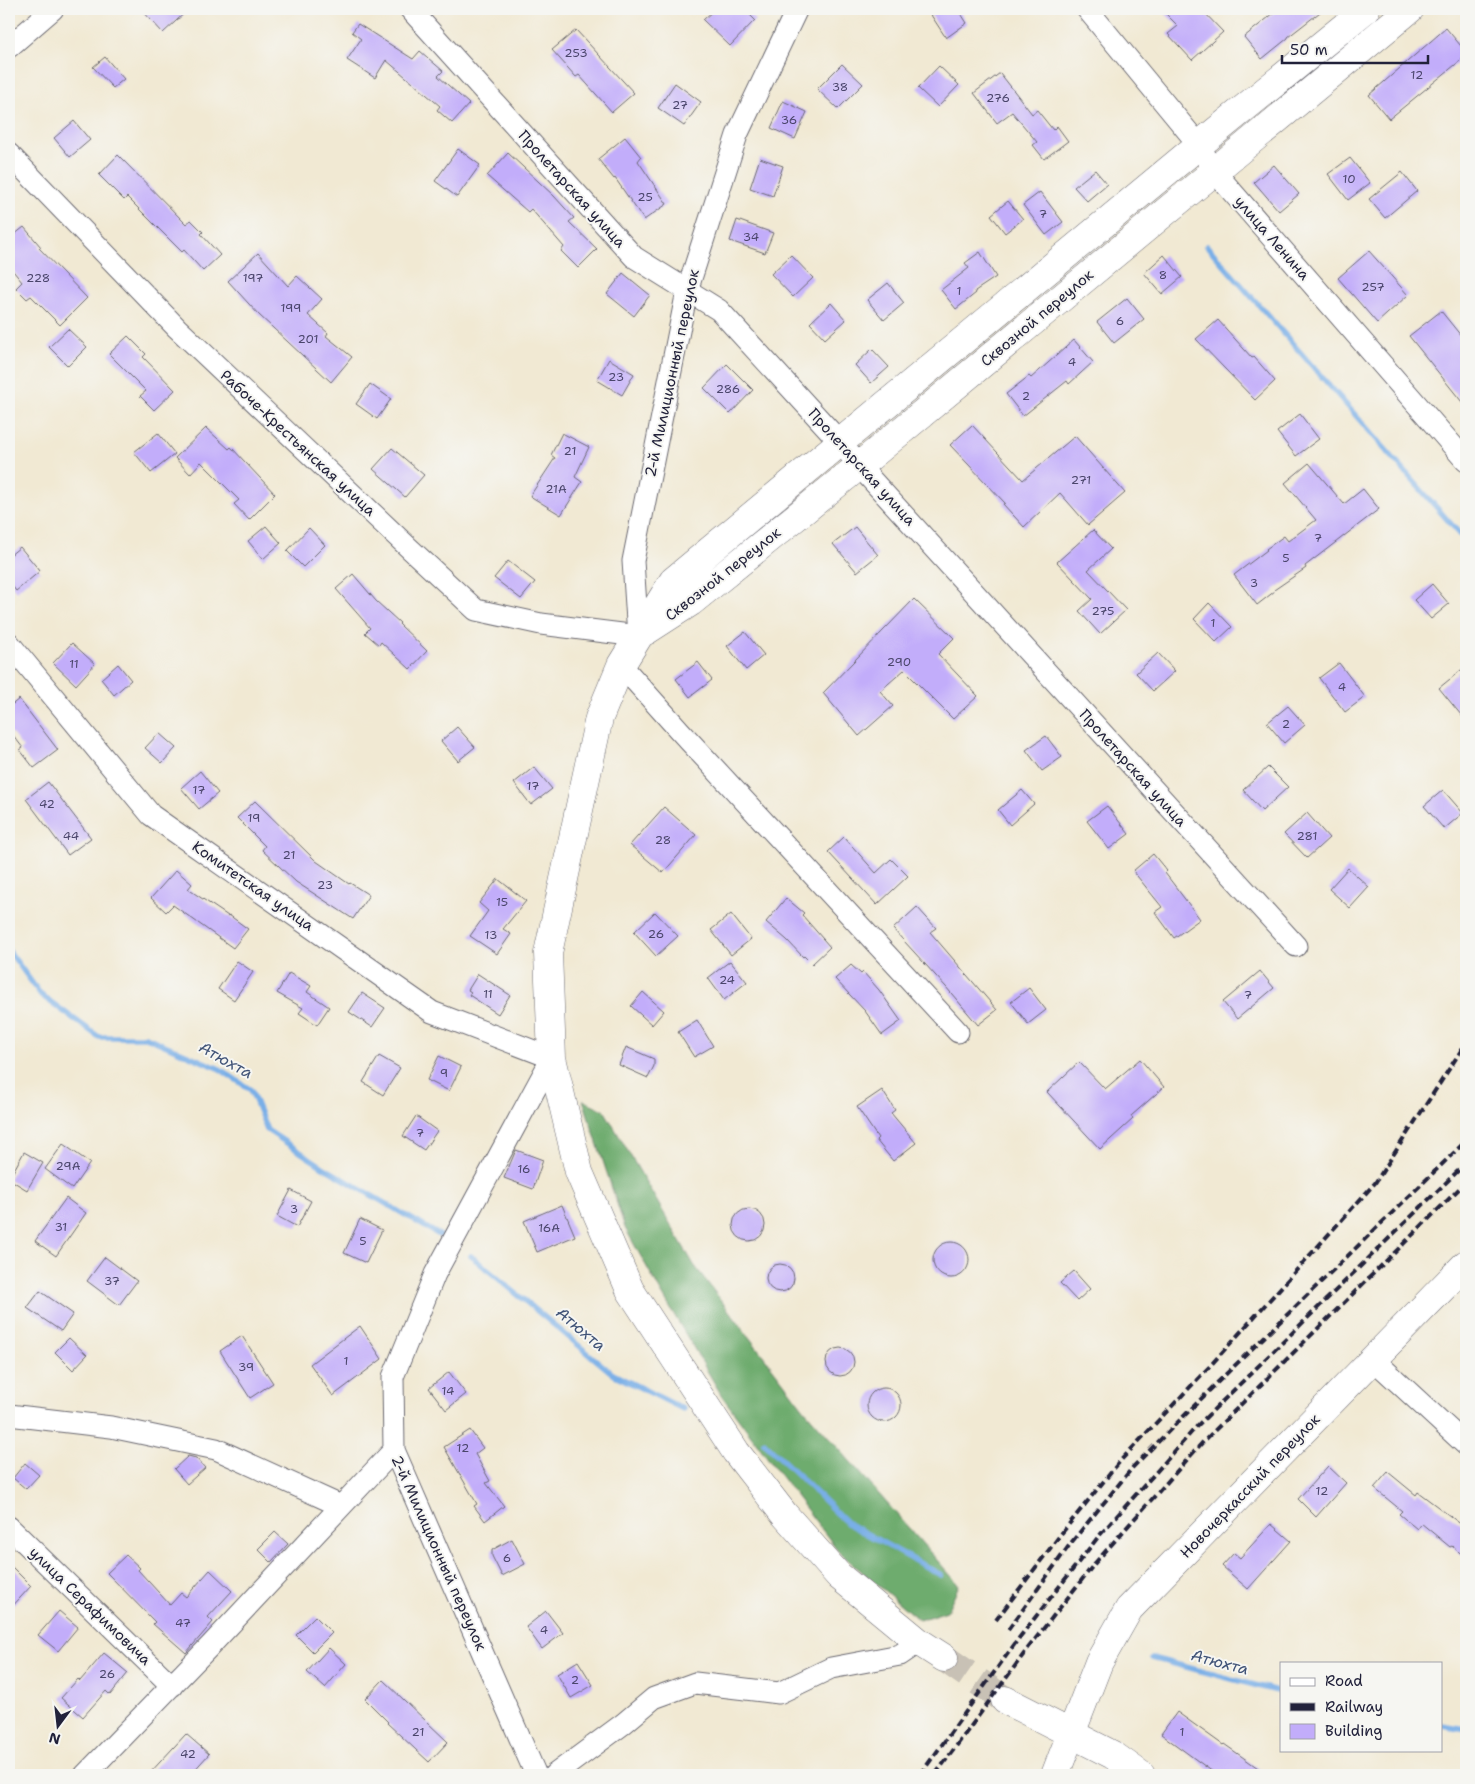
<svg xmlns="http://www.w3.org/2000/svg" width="1475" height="1784" font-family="'Shantell Sans',sans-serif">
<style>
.forest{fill:#6eac6e;stroke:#486754}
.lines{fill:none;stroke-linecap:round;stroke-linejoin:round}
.stream{stroke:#79afe7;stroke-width:5.5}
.building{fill:#c2adfa}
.secondary-tunnel{stroke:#c8c1b5;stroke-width:28;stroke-dasharray:28 14;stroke-linecap:butt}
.street-casing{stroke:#6a6870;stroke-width:23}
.secondary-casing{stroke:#6a6870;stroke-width:29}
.street{stroke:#fff;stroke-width:21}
.secondary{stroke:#fff;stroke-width:28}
.rail{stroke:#22223b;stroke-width:4;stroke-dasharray:8 4;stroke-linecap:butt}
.labels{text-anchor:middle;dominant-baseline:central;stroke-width:4;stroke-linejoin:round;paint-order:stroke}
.number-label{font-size:12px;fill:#4a456b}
.street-label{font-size:15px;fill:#22223b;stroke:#f6f6f2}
.water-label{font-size:16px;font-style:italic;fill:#405377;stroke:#f6f6f2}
</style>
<rect width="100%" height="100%" fill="#f6f6f2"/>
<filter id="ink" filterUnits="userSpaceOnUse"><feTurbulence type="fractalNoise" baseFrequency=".02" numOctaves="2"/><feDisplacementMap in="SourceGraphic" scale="10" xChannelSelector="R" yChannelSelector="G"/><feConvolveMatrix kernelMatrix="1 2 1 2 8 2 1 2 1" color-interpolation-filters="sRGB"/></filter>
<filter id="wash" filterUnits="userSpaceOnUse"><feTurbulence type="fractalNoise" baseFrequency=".0096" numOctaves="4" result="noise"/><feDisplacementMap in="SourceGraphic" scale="20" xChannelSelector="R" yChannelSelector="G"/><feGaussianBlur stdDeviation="1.12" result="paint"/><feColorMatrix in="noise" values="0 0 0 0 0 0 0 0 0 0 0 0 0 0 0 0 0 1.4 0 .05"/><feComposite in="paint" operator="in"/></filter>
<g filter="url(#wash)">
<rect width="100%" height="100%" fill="#f1e9d3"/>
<path class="forest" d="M583 1100 604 1110 694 1265 804 1409 959 1585 947 1611 919 1620 840 1553 780 1475 722 1396 662 1294 625 1228Z"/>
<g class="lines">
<path class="stream" d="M1207 246 1466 541
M9 951 41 995 99 1037H146L220 1069 251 1090 267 1130 323 1167 441 1236
M471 1256 613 1374 683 1409
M764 1442 847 1523 941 1575
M1152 1658 1281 1692
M1441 1725 1466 1729"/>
</g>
<g id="blocks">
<path class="building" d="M141 9H189L163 33Z
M715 9H744L755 20 730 46 703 20Z
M940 9H958L967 23 946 38 931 15Z
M1161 9H1201L1223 32 1192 60 1168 34 1178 26Z
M1279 9H1324L1288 37V38L1262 59 1244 37Z
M358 24 413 59 420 51 443 71 438 76 469 104 452 123 437 110 440 106 386 60 375 78 347 60 361 39 352 32Z
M1446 28 1466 52V56L1389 119 1369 95Z
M576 30 634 93 612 112 579 75 576 77 552 50Z
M105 57 124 79 113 88 93 67Z
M842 64 863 84 838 109 817 89Z
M939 66 959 85 938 107 918 88Z
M1000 73 1032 114 1037 110 1053 130 1057 126 1068 141 1044 159 1033 145 1037 142 1012 112 997 123 974 93Z
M675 83 701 102 684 126 658 108Z
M783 101 807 112 795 139 771 128Z
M74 121 90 140 70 157 54 138Z
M625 137 641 157 638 161 667 204 644 220 615 178 614 179 598 159Z
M458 149 480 165 457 197 435 181Z
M508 153 554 196 574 218 569 222 597 249 578 268 561 251 564 247 531 209 528 212 487 176Z
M118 155 186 224 191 220 203 232 201 234 220 255 203 271 184 250 182 252 127 197 124 200 99 175Z
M760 158 783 166 773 196 750 188Z
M1350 158 1370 183 1348 200 1328 174Z
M1274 165 1299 194 1279 211 1254 182Z
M1095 170 1107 184 1087 201 1074 187Z
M1402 172 1417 191 1385 218 1369 199Z
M1040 192 1063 222 1046 235 1023 205Z
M1008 201 1023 219 1005 233 991 215Z
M737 220 773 233 765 253 730 241Z
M24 227 41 247 39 248 87 298 60 325 31 296 27 299 16 288 22 282 9 266V239Z
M1369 251 1408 295 1377 323 1338 278Z
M980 252 996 277 975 291 976 293 956 309 941 290 969 268 965 263Z
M258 253 288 286 297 276 322 299 308 315 328 333 326 336 352 357 331 382 259 315 228 281Z
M791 255 813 278 793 297 771 274Z
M1164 255 1182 277 1162 294 1144 273Z
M623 273 650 295 634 316 607 294Z
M888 283 904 303 884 320 867 300Z
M1127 298 1144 319 1114 343 1097 322Z
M831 303 846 320 825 339 810 323Z
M1441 311 1466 342V407L1409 336Z
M1218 320 1252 358 1254 357 1275 381 1255 400 1196 339Z
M68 329 87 347 68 366 49 347Z
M128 336 146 354 143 357 175 390 154 410 140 396 146 391 109 354Z
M1074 340 1093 362 1069 384 1067 381 1023 416 1006 394 1029 376 1031 378Z
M872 349 889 367 871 383 855 365Z
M609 359 634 374 622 395 597 380Z
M727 364 753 390 730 414 704 388Z
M370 384 391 399 377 419 356 404Z
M1300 414 1319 439 1296 456 1277 432Z
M972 425 1023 480 1075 436 1125 493 1088 525 1060 493 1024 527 1003 504 1005 503 950 445Z
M206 428 229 449 231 447 275 494 249 520 234 504 239 500 201 462 190 474 175 458Z
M158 433 175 454 151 473 134 452Z
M562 433 589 447 575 477 582 482 561 515 530 496 555 458 551 455Z
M392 448 424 475 405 497 373 469Z
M1309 463 1344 504 1363 489 1379 509 1305 566 1306 568 1274 590 1275 591 1257 605 1234 575 1267 550 1266 549 1284 536 1288 541 1316 520 1285 483Z
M266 526 281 543 263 559 248 541Z
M855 527 878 555 857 572 833 544Z
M309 528 325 545 303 567 287 551Z
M1093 530 1111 549 1088 570 1126 610 1100 634 1079 611 1092 599 1057 562Z
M20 547 40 571 16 591 9 582V556Z
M508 561 535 582 521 599 494 578Z
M353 574 376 601 400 623 399 624 427 651 410 669 381 642 379 645 365 633 370 628 336 589Z
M1432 584 1449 604 1431 619 1414 600Z
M914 599 954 638 938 654 978 696 953 719 904 670 880 691 893 706 859 736 823 693Z
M1209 603 1232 627 1216 642 1194 619Z
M745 632 764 655 746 670 727 646Z
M72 643 95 664 76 685 53 663Z
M1158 653 1175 671 1153 691 1136 673Z
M698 662 712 680 690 697 676 679Z
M1339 663 1365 697 1345 712 1319 678Z
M118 664 131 680 114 695 101 679Z
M1466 666V721L1439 688Z
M19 699 58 750 34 768 20 750 23 748 9 730V707Z
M1288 706 1305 725 1284 743 1267 723Z
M457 727 475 747 458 761 441 741Z
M159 733 176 748 162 763 145 748Z
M1046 736 1062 757 1042 771 1026 750Z
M534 767 552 789 531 805 514 783Z
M1268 767 1288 787 1262 811 1243 790Z
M200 771 218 793 199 809 181 788Z
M48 782 91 838 68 855 26 799Z
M1022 790 1034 804 1010 825 998 810Z
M1443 790 1463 813 1444 829 1424 806Z
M255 801 316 861 349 884 350 883 369 895 353 919 296 882 262 850 265 846 237 818Z
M1107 806 1129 834 1109 849 1087 821Z
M664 807 696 835 663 873 630 845Z
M1307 813 1329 838 1307 858 1284 834Z
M844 837 876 873 891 859 908 876 877 905 828 852Z
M1153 854 1167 871 1165 873 1200 919 1174 938 1155 912 1162 907 1133 871Z
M1348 868 1369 887 1350 908 1329 889Z
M176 870 192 884 188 889 228 916 229 915 248 929 233 948 173 905 166 912 151 898Z
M498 879 526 901 503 929 511 934 497 954 470 936 488 911 479 903Z
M786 898 804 913 802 915 830 947 812 964 804 956 803 957 787 940 766 922Z
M917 907 936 928 930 932 997 1010 978 1025 946 987 893 929Z
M655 912 678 936 656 956 634 932Z
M731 914 751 939 731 955 711 930Z
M237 961 253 972 234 1000 218 989Z
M730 961 747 982 724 1000 708 978Z
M851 965 861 974 863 972 879 990 901 1021 882 1035 865 1011 835 979Z
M1260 971 1274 988 1237 1019 1223 1002Z
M289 973 311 986 307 992 329 1007 317 1025 299 1013 303 1008 277 993Z
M478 974 510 995 498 1014 469 995 471 992 468 990Z
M1029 988 1046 1010 1028 1024 1011 1002Z
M643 992 664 1011 652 1025 631 1006Z
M362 993 385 1008 372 1027 349 1012Z
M697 1020 713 1046 694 1057 678 1032Z
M626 1047 654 1059V1066L648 1078 619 1065Z
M379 1056 400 1068 383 1095 363 1082Z
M439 1056 461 1067 449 1091 427 1080Z
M1140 1059 1164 1087 1131 1116 1133 1119 1100 1149 1047 1092 1079 1062 1105 1089Z
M882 1090 895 1110 891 1113 916 1143 893 1161 876 1140 878 1138 857 1107Z
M416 1116 437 1131 424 1150 403 1136Z
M63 1144 90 1163 72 1189 45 1169Z
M516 1150 543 1160 533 1189 504 1178Z
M24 1152 43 1163 27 1190 9 1179Z
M291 1190 311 1201 297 1227 277 1216Z
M66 1198 86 1213 56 1256 35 1241Z
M562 1205 575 1236 537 1252 524 1221Z
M733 1225a16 16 0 1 1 32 0a16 16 0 1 1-32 0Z
M360 1219 382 1230 366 1263 344 1253Z
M933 1260a18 18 0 1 1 36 0a18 18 0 1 1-36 0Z
M105 1257 137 1281 119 1305 87 1281Z
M766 1278a14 14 0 1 1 28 0a14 14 0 1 1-28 0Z
M1074 1271 1090 1289 1077 1301 1060 1283Z
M40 1291 73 1314 61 1331 27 1308Z
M360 1326 382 1359 333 1396 310 1364Z
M242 1336 273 1383 250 1398 220 1351Z
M69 1338 87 1355 73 1370 55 1352Z
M826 1362a14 14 0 1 1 28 0a14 14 0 1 1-28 0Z
M449 1372 466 1394 446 1410 429 1388Z
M867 1405a17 17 0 1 1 34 0a17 17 0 1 1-34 0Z
M470 1430 483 1448 475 1454 490 1481 486 1483 504 1506 485 1521 474 1506 477 1504 444 1447Z
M188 1456 196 1458 205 1468 187 1484 174 1469Z
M25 1463 39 1475 26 1489 13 1478Z
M1328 1466 1346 1483 1316 1517 1298 1499Z
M1388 1472 1416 1495 1418 1492 1466 1528V1558L1452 1546 1450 1547 1421 1523 1417 1529 1399 1514 1402 1511 1374 1488Z
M1271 1524 1291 1541 1248 1589 1222 1566 1234 1553 1240 1558Z
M275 1532 288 1544 271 1562 258 1549Z
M512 1539 525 1564 502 1576 492 1556V1550Z
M126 1555 140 1568 138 1570 170 1605 181 1593 186 1597 210 1570 232 1591 208 1617 213 1622 186 1653 153 1624 155 1622 107 1573Z
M9 1564 31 1586 9 1610Z
M59 1611 78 1627 58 1651 38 1635Z
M546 1611 563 1633 542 1649 526 1627Z
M315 1616 332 1633 313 1652 296 1635Z
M329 1648 346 1664 325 1688 307 1672Z
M104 1653 128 1673 110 1695 106 1691 83 1717 61 1698 78 1679 80 1681Z
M578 1661 593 1685 571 1698 557 1674Z
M383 1680 448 1742 429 1762 387 1723 388 1722 365 1699Z
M1177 1712 1223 1745 1224 1744 1268 1775H1217L1161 1734Z
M186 1734 209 1754 190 1775H148Z"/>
</g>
</g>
<g filter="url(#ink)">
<use href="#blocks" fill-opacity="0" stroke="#6a6870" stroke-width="1"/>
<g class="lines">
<path class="secondary-tunnel" d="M944 1658 1005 1700"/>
<defs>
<path id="street" d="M410 9 634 257 719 310 841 443 859 466 1296 946
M1087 9 1199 145 1214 171 1466 461
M9 47 53 9
M9 154 177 328 408 547 476 610 541 624 638 636 633 561 687 291 737 135 797 9
M9 643 151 815 432 1012 552 1058 435 1274 393 1377 394 1450 536 1775
M621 665 680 731 958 1032
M1374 1360 1466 1445
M9 1415 111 1427 216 1449 341 1506
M9 1527 172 1686
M85 1775 210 1646 394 1450
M554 1775 623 1724 654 1698 695 1683 779 1693 831 1668 900 1655 919 1642"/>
<path id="secondary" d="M646 631 691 602 859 466 1410 9
M944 1658 919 1642 839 1576 784 1514 736 1452 630 1290 579 1172 552 1058 548 953 599 718 621 665 673 581 1199 145 1366 9
M1005 1700 1113 1755 1141 1775
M1055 1775 1099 1662 1129 1609 1466 1264"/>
</defs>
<use href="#street" class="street-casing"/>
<use href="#secondary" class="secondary-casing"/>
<use href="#street" class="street"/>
<use href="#secondary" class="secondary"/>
<path class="rail" d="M996 1620 1061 1534 1121 1460 1209 1367 1375 1183 1466 1043
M1008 1630 1071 1543 1133 1467 1223 1377 1466 1141
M920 1775 1019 1638 1099 1536 1198 1425 1466 1163
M935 1775 1029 1647 1095 1563 1202 1443 1466 1182"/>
</g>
</g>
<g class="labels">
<g class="number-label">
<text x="576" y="53">253</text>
<text x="1417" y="75">12</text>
<text x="840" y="87">38</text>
<text x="998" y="98">276</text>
<text x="680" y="105">27</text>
<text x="789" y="120">36</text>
<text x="1349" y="179">10</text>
<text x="645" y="197">25</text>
<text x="1043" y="214">7</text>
<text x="751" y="237">34</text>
<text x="1163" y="275">8</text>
<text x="38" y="278">228</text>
<text x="253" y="278">197</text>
<text x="1373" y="287">257</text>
<text x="959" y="291">1</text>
<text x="291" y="308">199</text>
<text x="1120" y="321">6</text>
<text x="308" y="339">201</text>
<text x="1072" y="362">4</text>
<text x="616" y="377">23</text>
<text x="728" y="389">286</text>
<text x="1026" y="396">2</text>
<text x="570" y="451">21</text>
<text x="1081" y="480">271</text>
<text x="556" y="489">21А</text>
<text x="1318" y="538">7</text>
<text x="1286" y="558">5</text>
<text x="1254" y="583">3</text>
<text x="1103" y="611">275</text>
<text x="1213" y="623">1</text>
<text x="899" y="662">290</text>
<text x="74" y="664">11</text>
<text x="1342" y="687">4</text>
<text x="1286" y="724">2</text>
<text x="533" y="786">17</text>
<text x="199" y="790">17</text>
<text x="47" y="804">42</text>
<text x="254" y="818">19</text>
<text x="71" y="836">44</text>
<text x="1307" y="836">281</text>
<text x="663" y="840">28</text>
<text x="289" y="855">21</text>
<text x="325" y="885">23</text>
<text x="502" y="902">15</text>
<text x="656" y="934">26</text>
<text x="491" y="935">13</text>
<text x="727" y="980">24</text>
<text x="488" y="994">11</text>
<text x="1248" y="995">7</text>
<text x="444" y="1073">9</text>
<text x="420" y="1133">7</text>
<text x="68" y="1166">29А</text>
<text x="524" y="1169">16</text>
<text x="294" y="1209">3</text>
<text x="61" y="1227">31</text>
<text x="549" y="1228">16А</text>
<text x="363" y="1241">5</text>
<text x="112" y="1281">37</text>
<text x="346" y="1361">1</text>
<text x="246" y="1367">39</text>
<text x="448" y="1391">14</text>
<text x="463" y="1448">12</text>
<text x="1322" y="1491">12</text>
<text x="507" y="1558">6</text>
<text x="183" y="1623">47</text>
<text x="544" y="1630">4</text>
<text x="107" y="1674">26</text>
<text x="575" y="1680">2</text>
<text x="418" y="1732">21</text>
<text x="1182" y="1732">1</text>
<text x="188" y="1754">42</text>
</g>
<g class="street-label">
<text transform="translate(572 189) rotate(48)">Пролетарская улица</text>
<text transform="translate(1272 238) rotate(49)">улица Ленина</text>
<text transform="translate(1037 318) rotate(-40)">Сквозной переулок</text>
<text transform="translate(672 373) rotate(-78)">2-й Милиционный переулок</text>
<text transform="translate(298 443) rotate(43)">Рабоче-Крестьянская улица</text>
<text transform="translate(862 467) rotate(48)">Пролетарская улица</text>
<text transform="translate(723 574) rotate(-38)">Сквозной переулок</text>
<text transform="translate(1133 768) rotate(48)">Пролетарская улица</text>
<text transform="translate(253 886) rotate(35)">Комитетская улица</text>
<text transform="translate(1250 1486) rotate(-46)">Новочеркасский переулок</text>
<text transform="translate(439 1553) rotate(66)">2-й Милиционный переулок</text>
<text transform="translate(90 1606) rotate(44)">улица Серафимовича</text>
</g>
<g class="water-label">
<text transform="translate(226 1060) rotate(29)">Атюхта</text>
<text transform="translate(581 1329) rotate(40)">Атюхта</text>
<text transform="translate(1220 1662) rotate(15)">Атюхта</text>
</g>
</g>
<rect width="1475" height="1784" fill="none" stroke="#f6f6f2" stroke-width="30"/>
<rect x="1280" y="1662" width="162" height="90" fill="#f6f6f2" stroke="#a1a1a9"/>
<rect x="1290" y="1678" width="25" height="8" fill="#ffffff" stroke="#a1a1a9"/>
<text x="1325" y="1686" font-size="15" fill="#22223b">Road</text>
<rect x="1290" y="1703" width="25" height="8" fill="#22223b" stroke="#a1a1a9"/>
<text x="1325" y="1712" font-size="15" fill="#22223b">Railway</text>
<rect x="1290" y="1724" width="25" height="15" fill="#c2adfa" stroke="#a1a1a9"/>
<text x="1325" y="1736" font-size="15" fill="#22223b">Building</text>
<g transform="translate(58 1726) rotate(195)" stroke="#f6f6f2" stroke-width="4" paint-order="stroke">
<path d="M0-4L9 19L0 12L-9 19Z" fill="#22223b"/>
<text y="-8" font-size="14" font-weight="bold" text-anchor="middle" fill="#22223b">N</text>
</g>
<path d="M1282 55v8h146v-8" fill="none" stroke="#22223b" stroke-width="2.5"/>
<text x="1290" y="55" font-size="15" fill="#22223b" stroke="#f6f6f2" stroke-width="4" paint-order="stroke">50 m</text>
</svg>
